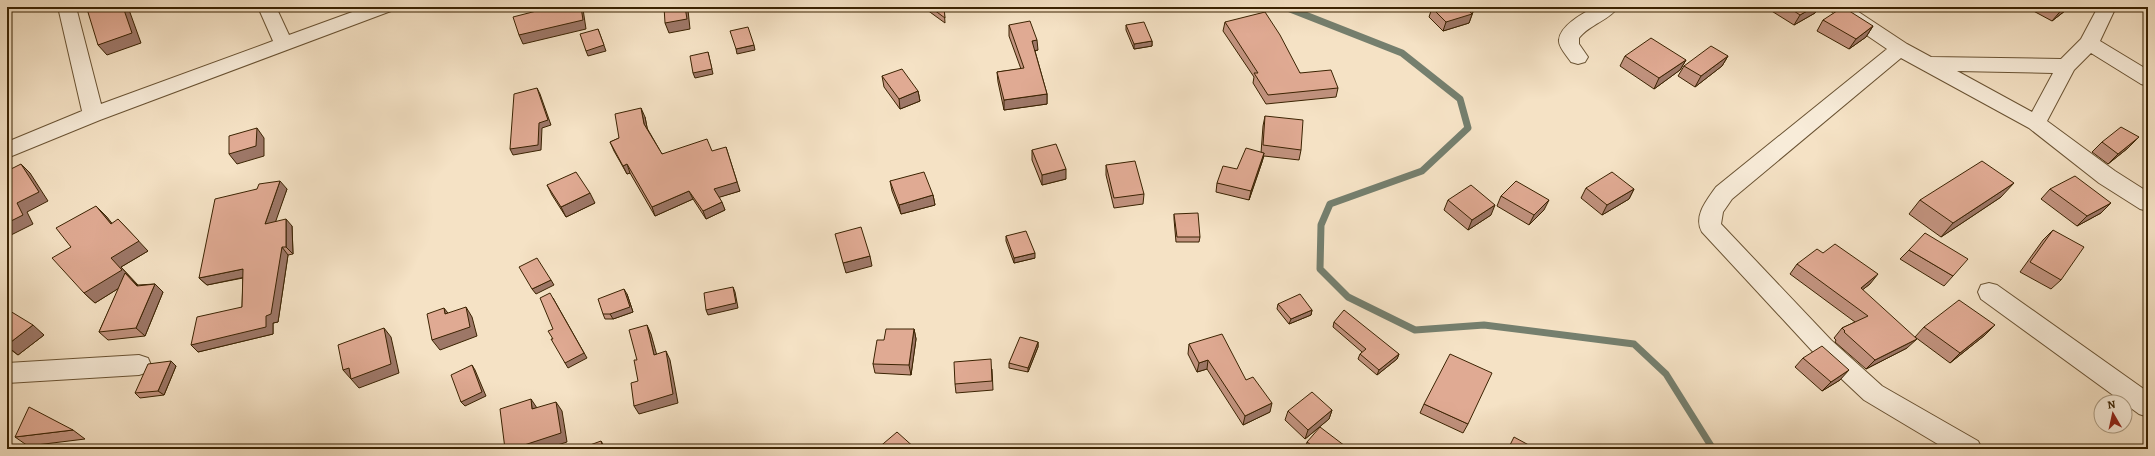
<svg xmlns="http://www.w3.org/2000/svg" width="2155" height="456" font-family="Alegreya,serif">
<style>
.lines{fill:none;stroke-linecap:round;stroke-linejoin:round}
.stream{stroke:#757f6e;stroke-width:7}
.street-casing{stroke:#6a5333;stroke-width:2}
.street{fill:#f8ecd9;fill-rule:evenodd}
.wall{fill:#c1927e;stroke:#3b2302}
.shaded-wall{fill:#9d7767;stroke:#3b2302}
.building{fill:#e0aa93;stroke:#3b2302}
</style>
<rect width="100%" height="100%" fill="#f5e2c5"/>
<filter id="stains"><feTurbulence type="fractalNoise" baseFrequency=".005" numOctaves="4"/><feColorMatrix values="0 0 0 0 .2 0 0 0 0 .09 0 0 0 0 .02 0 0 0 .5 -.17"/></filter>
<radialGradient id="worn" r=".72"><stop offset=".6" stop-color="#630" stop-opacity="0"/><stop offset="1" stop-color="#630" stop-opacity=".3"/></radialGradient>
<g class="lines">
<path class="stream" d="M1285 7 1402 53 1460 99 1468 128 1422 171 1330 204 1321 225 1320 269 1348 297 1415 330 1484 325 1634 344 1666 374 1713 449"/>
<defs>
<path id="street" d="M58 7H76L101 104 273 41 258 7H276L289 35 366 7H393L391 11 100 120 7 158V142L82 111Z
M1595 7H1618C1611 19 1589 25 1579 38V44L1588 57 1585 62 1578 64 1571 62C1567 56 1558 47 1559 40 1560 25 1584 13 1595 7Z
M1829 7H1851L1907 44 1931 57 2061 59 2081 39 2098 7H2116L2100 41 2148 70V86L2141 84 2091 53 2074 70 2047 121 2115 171 2148 192V211L2140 209 2099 183 2029 128 1901 58 1732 199 1723 212 1721 224 1831 340 1882 386 1978 441 1982 449H1946L1864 400 1815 354 1702 232C1693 216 1707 200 1716 187L1887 49 1831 11ZM1957 71 2053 73 2032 112Z
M1989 283 1997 285 2148 392V417L2139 414 1981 299 1978 292 1981 285Z
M139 355 148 358 151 365 148 372 139 375 7 383V363Z"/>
</defs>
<use href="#street" class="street-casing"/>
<use href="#street" class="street"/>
</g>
<path class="wall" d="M923 7H944L945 23Z
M1434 7H1473L1474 9 1469 23 1443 31 1429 17 1432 8H1434Z
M1772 7H1819L1815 13 1794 25 1770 10Z
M2026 7H2070L2052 21Z
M1823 20 1873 26 1866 37 1849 49 1817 31Z
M1225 22 1300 73 1338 88 1336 97 1266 104 1253 83 1254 77 1223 31Z
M1009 25 1038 50 1035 51 1047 94V104L1004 110 998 82 997 72 1021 69 1009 36Z
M1126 25 1152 41V46L1134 49 1126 30Z
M1625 56 1686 60 1680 70 1654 89 1620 66Z
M1728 56 1722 66 1695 87 1678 76 1684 66Z
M882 76 918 91 920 101 900 109 884 87Z
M1265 116 1301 150 1299 160 1264 156 1262 162 1249 200 1216 192 1217 183 1261 153 1263 126Z
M645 117 647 128 662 154 712 151 740 191 719 197 725 210 706 219 693 199 655 216 630 173 627 174 614 151 610 142 619 138Z
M2139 137 2128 148 2108 164 2092 152 2102 142Z
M1032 150 1066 179 1042 185 1032 160Z
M1106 165 1144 194 1143 204 1114 208 1106 175Z
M890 181 933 195 935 205 901 214 892 191Z
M547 185 595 203 566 217 552 195Z
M1586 188 1634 189 1629 199 1602 215 1581 198Z
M257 189H287L275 221 292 226 293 254 288 255 278 322 273 323V334L198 352 191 345 242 307 243 278 207 285 199 278Z
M2050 189 2111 203 2101 213 2077 226 2041 199Z
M1501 196 1544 210 1529 225 1497 206Z
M2001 197 1941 237 1909 214 1920 200Z
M1448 200 1491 215 1468 230 1444 210Z
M1174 214 1200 237 1199 242H1176L1174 219Z
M106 216 111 223 148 251 121 267 138 285 155 284 163 292 145 336 108 340 99 332 119 288 95 303 84 293 71 247Z
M2053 230 2061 280 2051 289 2020 272 2043 240Z
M1006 236 1035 258 1014 263 1006 241Z
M1909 250 1953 276 1944 286 1900 259Z
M1797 264 1870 284 1862 290 1907 348 1866 369 1835 342 1836 340 1834 338 1842 328 1855 322 1790 274Z
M627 294 633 312 613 319H605L603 314Z
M1278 304 1312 310 1311 315 1289 324 1277 309Z
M7 313 44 335 18 355 7 347Z
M1334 322 1399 354 1397 359 1377 375 1358 359 1360 354 1362 352 1333 327Z
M1995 325 1985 335 1950 363 1915 337 1924 327Z
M914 329 916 339 911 375 875 373 873 364 884 340Z
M1038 342V347L1028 372 1009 368V363Z
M1189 344 1246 380 1270 412 1243 425 1207 369 1197 372 1188 354Z
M1803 358 1840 380 1822 391 1795 367Z
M176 366 164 395 140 398 135 393Z
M992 369 993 390 956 393 955 384Z
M1424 404 1468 424 1463 433 1420 413Z
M1332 410 1329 419 1305 439 1285 420 1288 411Z
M73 430 85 439 28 446 15 437Z
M1307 442 1345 446 1344 449H1309L1306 446Z"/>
<path class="shaded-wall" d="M123 7H128L141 43 107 55 98 45Z
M581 7H582L583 9 586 29 523 44 519 35Z
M657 7H666V8L658 10Z
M685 7H687L688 10 690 29 669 33 665 23Z
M1814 7H1819L1815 13 1794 25 1800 15Z
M2064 7H2070L2052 21Z
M1474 9 1469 23 1443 31 1446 22 1468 10Z
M1873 26 1866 37 1849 49 1856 39Z
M598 29 606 51 588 56 586 51Z
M1037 40 1038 50 1033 51 1032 41Z
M1152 41V46L1134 49V44Z
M754 45 755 50 737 54 736 49Z
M708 52 713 74 695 78 693 73Z
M1728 56 1722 66 1695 87 1701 76Z
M1686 60 1680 70 1654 89 1659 78Z
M537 88 540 94 551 125 542 128 541 150 513 155 510 149 539 123Z
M918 91 920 101 900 109 899 99Z
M1047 94V104L1004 110V100Z
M641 108 645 117 648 132 644 124Z
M257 128 264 138V156L237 164 229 154Z
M2139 137 2128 148 2108 164 2118 154Z
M726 147 740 191 717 198 714 189Z
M1264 153 1262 162 1249 200 1251 191Z
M21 164 30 173 48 201 27 212 33 224 7 237V223L17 203Z
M627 164 630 173 627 174 623 166Z
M1066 169V179L1042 185V175Z
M280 181 287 189 272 232 265 224Z
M2014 183 2001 197 1941 237 1953 223Z
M1634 189 1629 199 1602 215 1607 205Z
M689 191 693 199 655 216 652 207Z
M590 193 595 203 566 217 561 207Z
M933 195 935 205 901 214 899 205Z
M1549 200 1544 210 1529 225 1534 215Z
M722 202 725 210 706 219 703 211Z
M2111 203 2101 213 2077 226 2087 216Z
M1495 205 1491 215 1468 230 1472 220Z
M96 206 106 216 120 233 111 224Z
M118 219 148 251 121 267 145 294 132 280 95 303 84 293 111 258Z
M286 219 292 226 293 254 286 247Z
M282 247 288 255 278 322 273 323V334L198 352 191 345 266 316Z
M1035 253V258L1014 263V258Z
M870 256 872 266 846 273 843 263Z
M243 269 250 276 207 285 199 278Z
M1878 274 1870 284 1852 298 1861 288Z
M551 280 554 285 536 294 532 289Z
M155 284 163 292 145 336 136 328Z
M733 287 735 292 738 308 708 315 706 310Z
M624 289 627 294 633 312 613 319 610 314Z
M553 298 587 358 568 368 565 363Z
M466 307 472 317 477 336 440 350 432 340Z
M444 308 451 317 445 314Z
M1312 310 1311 315 1289 324 1291 319Z
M33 325 44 335 18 355 7 346V345Z
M647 325 651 334 659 363 654 355Z
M1995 325 1985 335 1950 363 1960 353Z
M384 328 391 337 399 373 359 388 343 370Z
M914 329 916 339 911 375 909 365Z
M1917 339 1907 348 1866 369 1875 360Z
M1038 342V347L1028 372V368Z
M666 351 670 360 678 403 639 414 634 406Z
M1399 354 1397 359 1377 375 1379 370Z
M1208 360 1207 369 1197 372 1199 363Z
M171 361 176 366 164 395 158 391Z
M472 365 475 370 486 396 465 406 461 402Z
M1849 370 1840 380 1822 391 1831 382Z
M531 399 537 408 532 409Z
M556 402 562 411 567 442 545 449H512Z
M1272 403 1270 412 1243 425 1245 416Z
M1332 410 1329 419 1305 439 1308 430Z
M601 441 606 449H603Z"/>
<path class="building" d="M84 7H123L132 33 98 45 87 9 85 10Z
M552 7H581L583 20 519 35 513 17Z
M664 7H685L687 19 665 23Z
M930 7H944L945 18Z
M1436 7H1473L1474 9 1468 10 1472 14 1446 22 1432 8Z
M1788 7H1814L1800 15Z
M1843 7 1873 26 1856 39 1823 20Z
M1265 12 1280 35 1300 73 1331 70 1338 88 1268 95 1254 73H1258L1225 22Z
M1030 21 1037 40 1032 41 1047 94 1004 100 997 72 1024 68 1009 25Z
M1144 22 1152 41 1134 44 1126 25Z
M748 27 754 45 736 49 730 31Z
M598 29 604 45 586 51 580 34Z
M1651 38 1686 60 1659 78 1625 56Z
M1711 46 1728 56 1701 76 1684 66Z
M708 52 712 69 693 73 690 56Z
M902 69 918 91 899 99 882 76Z
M537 88 548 120 539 123 538 145 510 149 514 94Z
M641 108 644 124 662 154 707 139 712 151 726 147 737 182 714 189 722 202 703 211 689 191 652 207 627 164 623 166 610 142 619 138 615 114Z
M1265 116 1303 120 1301 150 1263 145Z
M2121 127 2139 137 2118 154 2102 142Z
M257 128 256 146 229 154V136Z
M1056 144 1066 169 1042 175 1032 150Z
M1246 148 1264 153 1251 191 1217 183 1223 166 1237 169Z
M1135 161 1144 194 1114 198 1106 165Z
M1982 161 2014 183 1953 223 1920 200Z
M21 164 39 192 17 203 23 215 7 223V171Z
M576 172 590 193 561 207 547 185Z
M924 172 933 195 899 205 890 181Z
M1612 172 1634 189 1607 205 1586 188Z
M2075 176 2111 203 2087 216 2050 189Z
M280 181 265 224 286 219V247H282L271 314 266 316V327L191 345 197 317 242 307 243 269 199 278 215 199 257 189 259 184Z
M1516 181 1549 200 1534 215 1501 196Z
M1471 185 1495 205 1472 220 1448 200Z
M96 206 111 224 118 219 139 241 111 258 122 270 84 293 52 258 71 247 56 228Z
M1198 213 1200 237H1177L1174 214Z
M861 227 870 256 843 263 835 234Z
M2053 230 2084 247 2061 280 2030 262Z
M1026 231 1035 253 1014 258 1006 236Z
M1925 233 1968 259 1953 276 1909 250Z
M1835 244 1878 274 1861 288 1917 339 1875 360 1844 332 1845 331 1842 328 1868 316 1797 264 1817 249 1823 253Z
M537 258 551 280 532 289 519 267Z
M125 273 137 286 155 284 136 328 99 332Z
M733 287 736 303 706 310 704 293Z
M624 289 630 307 610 314H603L598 299Z
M550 293 584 353 565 363 551 339H553L548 331 553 329 540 298Z
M1300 294 1312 310 1291 319 1278 304Z
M1959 300 1995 325 1960 353 1924 327Z
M466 307 470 327 432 340 427 314 444 308 445 314Z
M1344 310 1399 354 1379 370 1360 354 1366 349 1334 322Z
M10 311 33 325 7 345V313Z
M647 325 654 355 666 351 673 394 634 406 631 383 638 381 634 360H637L629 330Z
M384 328 391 364 351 379 349 368 343 370 338 345Z
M886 329H914L909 365 873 364 877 340H884Z
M1222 334 1246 380 1253 377 1272 403 1245 416 1208 360 1199 363 1189 344Z
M1020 337 1038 342 1028 368 1009 363Z
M1822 346 1849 370 1831 382 1803 358Z
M1450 354 1492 373 1468 424 1424 404Z
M991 359 992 381 955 384 954 362Z
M171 361 158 391 135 393 148 364Z
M472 365 482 392 461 402 451 375Z
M1312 392 1332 410 1308 430 1288 411Z
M531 399 532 409 556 402 561 433 512 449H505L500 409Z
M29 407 73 430 15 437Z
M1320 427 1345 446 1343 449H1317L1307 442Z
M897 432 916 449H877Z
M1514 437 1536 449H1508Z
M601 441 603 449H579Z"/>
<rect width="2155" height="456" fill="none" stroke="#f5e2c5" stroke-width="24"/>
<rect x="8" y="8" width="2139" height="440" fill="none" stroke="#3b2302" stroke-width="2"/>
<rect x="12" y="12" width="2131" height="432" fill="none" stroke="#3b2302"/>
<g transform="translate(2113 414) rotate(351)"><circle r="19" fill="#f8ecd9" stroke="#ac9c83"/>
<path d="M0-3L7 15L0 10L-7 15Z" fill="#8f2418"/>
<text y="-6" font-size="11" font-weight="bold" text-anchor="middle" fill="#3b2302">N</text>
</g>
<rect width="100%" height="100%" filter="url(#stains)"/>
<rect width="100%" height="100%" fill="url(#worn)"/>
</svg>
